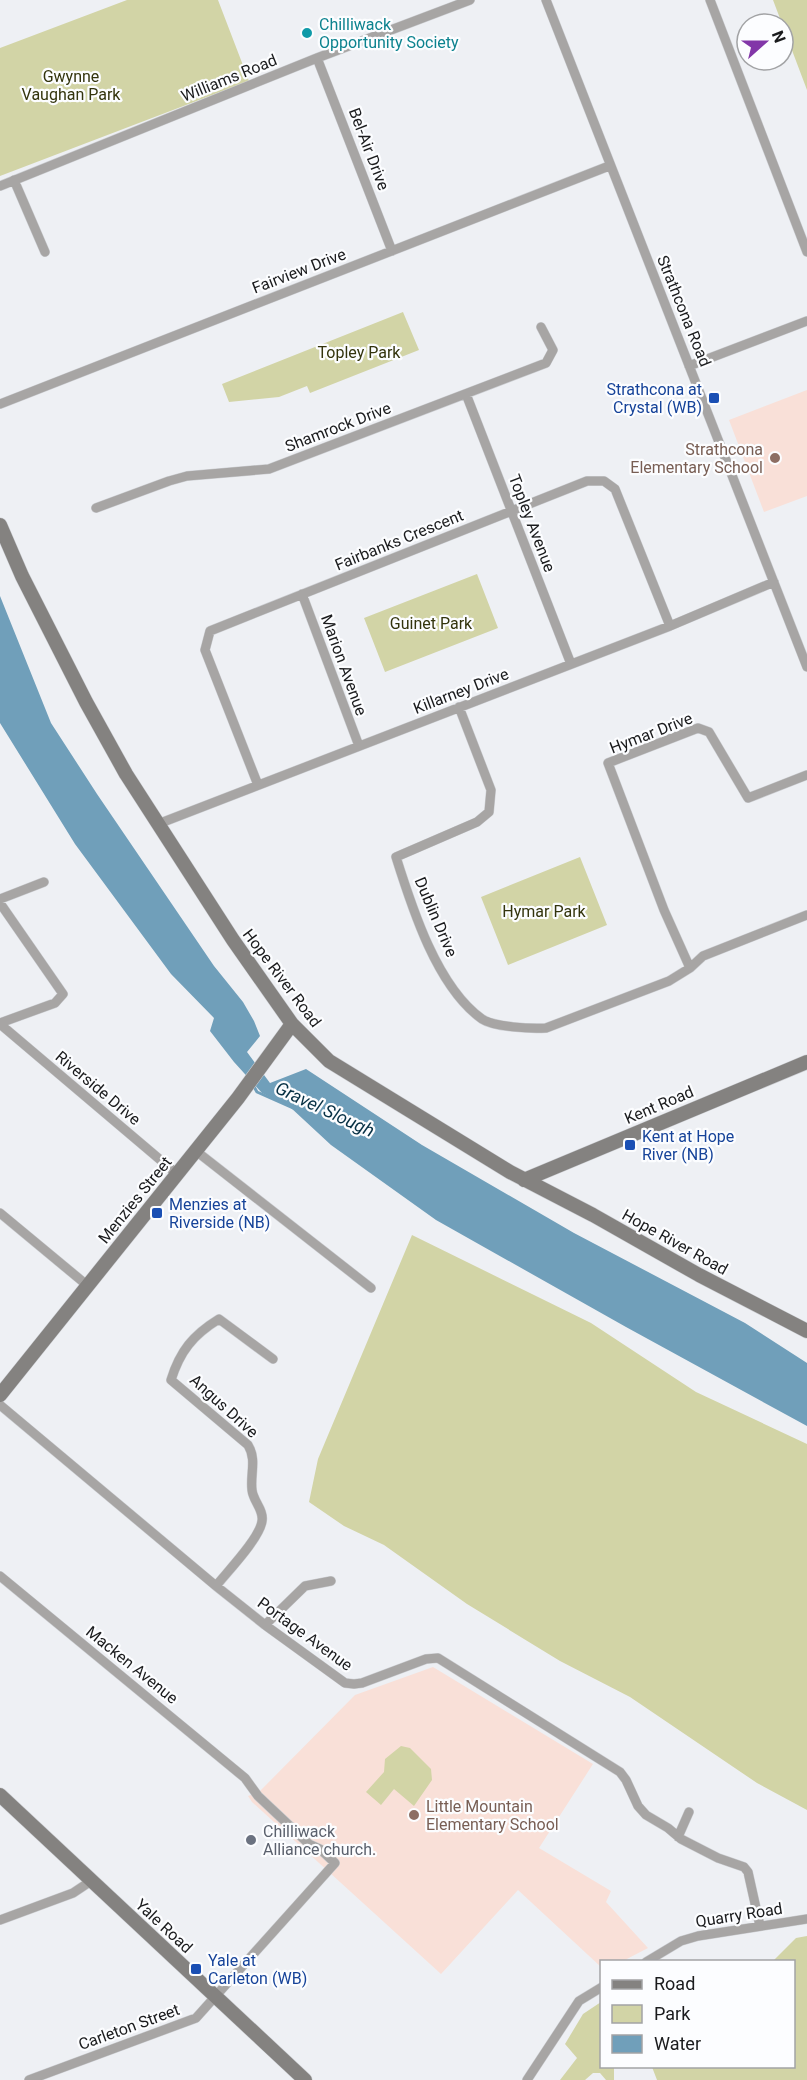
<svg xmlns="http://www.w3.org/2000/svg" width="807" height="2080" font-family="Roboto,sans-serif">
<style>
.education{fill:#f9e0d8}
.green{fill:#d2d4a6}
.water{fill:#709fba}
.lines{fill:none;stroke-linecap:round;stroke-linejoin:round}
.stream{stroke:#709fba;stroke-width:3}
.street-casing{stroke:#ccced2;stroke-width:10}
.secondary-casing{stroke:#ccced2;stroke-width:15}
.street{stroke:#a7a5a4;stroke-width:9}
.secondary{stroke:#848280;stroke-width:14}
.culture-dot{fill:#0f9aa8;stroke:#fcfdff;stroke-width:2}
.transit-dot{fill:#1a4fb4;stroke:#fcfdff;stroke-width:2}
.education-dot{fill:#8d6e63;stroke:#fcfdff;stroke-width:2}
.worship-dot{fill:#6b7280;stroke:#fcfdff;stroke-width:2}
.labels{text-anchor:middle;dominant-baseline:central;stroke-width:4.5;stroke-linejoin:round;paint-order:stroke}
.culture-label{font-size:16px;fill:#0d838f;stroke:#fcfdff;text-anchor:start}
.park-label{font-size:16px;fill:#33340d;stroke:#fcfdff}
.street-label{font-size:16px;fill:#1a1b1d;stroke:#fcfdff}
.transit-label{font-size:16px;fill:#164399;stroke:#fcfdff;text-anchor:start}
.education-label{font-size:16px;fill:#785e54;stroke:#fcfdff;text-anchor:end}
.worship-label{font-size:16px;fill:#5b616d;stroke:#fcfdff;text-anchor:start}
.water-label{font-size:18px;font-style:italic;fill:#073145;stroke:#fcfdff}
</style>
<rect width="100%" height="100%" fill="#eef0f4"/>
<path class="education" d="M807 390V496L764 512 729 420Z
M433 1667 593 1764 539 1848 611 1891 606 1902 648 1948 623 1961 602 1962 601 1967 518 1890 441 1974 252 1802 248 1796 259 1792 355 1695Z"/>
<path class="green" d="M127 0H218L249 81 0 176V48Z
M773 0H807V90Z
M403 312 419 350 310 393 307 386 279 397 229 402 222 384Z
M477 574 498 628 385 672 364 618Z
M580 857 607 925 508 965 481 897Z
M412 1235 591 1323 696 1392 807 1444V1810L757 1783 630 1697 560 1661 467 1604 384 1545 344 1526 309 1502 318 1459Z
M401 1746 410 1748 431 1769 432 1780 414 1806 394 1789 381 1805 366 1792 384 1772 385 1759Z
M807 1936V2080H657L652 2067 794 2066V1962L773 1961 796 1938Z
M601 2002 602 2066 614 2067V2080H606L600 2073H593L585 2080H560L577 2058 565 2044 583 2014Z"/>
<path class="water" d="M0 596 51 723 97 794 214 966 243 1002 254 1021 260 1036 247 1052 270 1083 306 1069 422 1145 574 1233 745 1323 807 1363V1426L626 1327 436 1220 331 1145 290 1107 262 1093 234 1062 210 1031 214 1018 171 974 75 844 0 723Z"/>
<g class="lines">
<path class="stream" d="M253 1085 257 1092 293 1108"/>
<defs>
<path id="street" d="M546 0 807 667
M710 0 807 252
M317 58 392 251
M14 180 45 252
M0 186 317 58 470 0
M689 366 807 321
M466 394 571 664
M0 404 609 166
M96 508 169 481 187 476 269 469 546 363 553 350 541 327
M302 594 359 746
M459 707 491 790 489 812 477 822 396 857C412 908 437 987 482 1019 494 1027 531 1029 546 1028L669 981 690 968 703 956 807 915
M258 785 205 650 210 631 587 481H604L615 489 670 626
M158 824 670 626 774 582
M0 899 44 882
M0 903 63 994 55 1003 0 1023
M690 968 664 910 608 763 698 728 709 732 748 798 807 775
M0 1024 177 1174
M196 1151 371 1288
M0 1213 88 1286
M0 1405 216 1586 265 1625 345 1683 354 1684 362 1683 426 1659 438 1658 620 1772 626 1780 638 1806 646 1815 668 1828 681 1839 718 1858 744 1867 748 1872 760 1926
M0 1576 245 1778 258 1796 309 1844 320 1849 335 1863 196 2018 29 2080
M216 1586C227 1572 260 1538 262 1521 264 1510 253 1501 252 1490 250 1474 257 1460 248 1445L171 1380C180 1351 193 1335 219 1319L273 1359
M265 1625 305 1586 331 1581
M678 1837 689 1812
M0 1920 73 1893 91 1881
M646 1962 681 1941 698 1936 807 1919
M527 2080 579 2001 602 1987"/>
<path id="secondary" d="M0 525 22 576 86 702 126 774 233 940 292 1024 329 1061 510 1172 593 1215 699 1275 807 1331
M524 1180 807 1062
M0 1395 238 1098 292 1024
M0 1795 305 2080"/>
</defs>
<use href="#street" class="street-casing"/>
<use href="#secondary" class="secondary-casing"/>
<use href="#street" class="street"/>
<use href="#secondary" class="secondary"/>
</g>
<circle class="culture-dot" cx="307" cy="33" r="6"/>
<g class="transit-dot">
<rect x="708" y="392" width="12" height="12" rx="3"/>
<rect x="624" y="1139" width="12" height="12" rx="3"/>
<rect x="151" y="1207" width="12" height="12" rx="3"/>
<rect x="190" y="1963" width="12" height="12" rx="3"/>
</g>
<g class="education-dot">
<circle cx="775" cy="458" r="6"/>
<circle cx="414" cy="1815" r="6"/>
</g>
<circle class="worship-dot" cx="251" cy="1840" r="6"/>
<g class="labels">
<g class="culture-label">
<text x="319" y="24">Chilliwack<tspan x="319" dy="18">Opportunity Society</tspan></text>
</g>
<g class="park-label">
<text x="71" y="76">Gwynne<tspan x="71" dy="18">Vaughan Park</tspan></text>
<text x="359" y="352">Topley Park</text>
<text x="431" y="623">Guinet Park</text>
<text x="544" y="911">Hymar Park</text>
</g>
<g class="street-label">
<text transform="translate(229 78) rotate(-22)">Williams Road</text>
<text transform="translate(369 149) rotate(69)">Bel-Air Drive</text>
<text transform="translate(299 271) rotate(-21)">Fairview Drive</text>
<text transform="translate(684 311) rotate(68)">Strathcona Road</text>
<text transform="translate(338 427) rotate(-21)">Shamrock Drive</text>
<text transform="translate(532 523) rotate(69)">Topley Avenue</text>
<text transform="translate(399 540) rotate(-22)">Fairbanks Crescent</text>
<text transform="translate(344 665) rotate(70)">Marion Avenue</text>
<text transform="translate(461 691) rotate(-21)">Killarney Drive</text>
<text transform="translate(651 733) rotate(-21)">Hymar Drive</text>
<text transform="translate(436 917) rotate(67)">Dublin Drive</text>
<text transform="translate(282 978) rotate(53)">Hope River Road</text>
<text transform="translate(98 1088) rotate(40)">Riverside Drive</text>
<text transform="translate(659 1105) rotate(-23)">Kent Road</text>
<text transform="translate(135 1200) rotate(-51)">Menzies Street</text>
<text transform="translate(675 1242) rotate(29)">Hope River Road</text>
<text transform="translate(224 1406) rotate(42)">Angus Drive</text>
<text transform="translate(305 1634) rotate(36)">Portage Avenue</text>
<text transform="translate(132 1665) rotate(39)">Macken Avenue</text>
<text transform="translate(739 1915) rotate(-9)">Quarry Road</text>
<text transform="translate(164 1926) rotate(43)">Yale Road</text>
<text transform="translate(129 2027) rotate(-20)">Carleton Street</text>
</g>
<g class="transit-label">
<text x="702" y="389" text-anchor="end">Strathcona at<tspan x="702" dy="18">Crystal (WB)</tspan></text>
<text x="642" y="1136">Kent at Hope<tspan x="642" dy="18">River (NB)</tspan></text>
<text x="169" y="1204">Menzies at<tspan x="169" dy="18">Riverside (NB)</tspan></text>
<text x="208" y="1960">Yale at<tspan x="208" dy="18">Carleton (WB)</tspan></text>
</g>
<g class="education-label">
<text x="763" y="449">Strathcona<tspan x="763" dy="18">Elementary School</tspan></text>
<text x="426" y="1806" text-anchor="start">Little Mountain<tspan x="426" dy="18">Elementary School</tspan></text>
</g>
<g class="worship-label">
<text x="263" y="1831">Chilliwack<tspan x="263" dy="18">Alliance church.</tspan></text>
</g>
<g class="water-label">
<text transform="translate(325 1109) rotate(25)">Gravel Slough</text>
</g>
</g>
<rect x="600" y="1960" width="195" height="108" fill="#fcfdff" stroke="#a2a3a5" stroke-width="1.5"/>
<rect x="612" y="1980" width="30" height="9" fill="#848280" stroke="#a2a3a5" stroke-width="1.5"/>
<text x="654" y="1990" font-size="18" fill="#1a1b1d">Road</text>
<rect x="612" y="2005" width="30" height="18" fill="#d2d4a6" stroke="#a2a3a5" stroke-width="1.5"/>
<text x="654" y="2020" font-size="18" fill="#1a1b1d">Park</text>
<rect x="612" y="2035" width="30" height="18" fill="#709fba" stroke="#a2a3a5" stroke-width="1.5"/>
<text x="654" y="2050" font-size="18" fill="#1a1b1d">Water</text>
<g transform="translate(765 42) rotate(69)"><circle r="28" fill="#fcfdff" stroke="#a2a3a5" stroke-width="1.5"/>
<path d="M0-4.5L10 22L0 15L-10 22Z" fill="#8236a8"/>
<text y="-9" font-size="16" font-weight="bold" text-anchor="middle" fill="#1a1b1d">N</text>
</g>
</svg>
